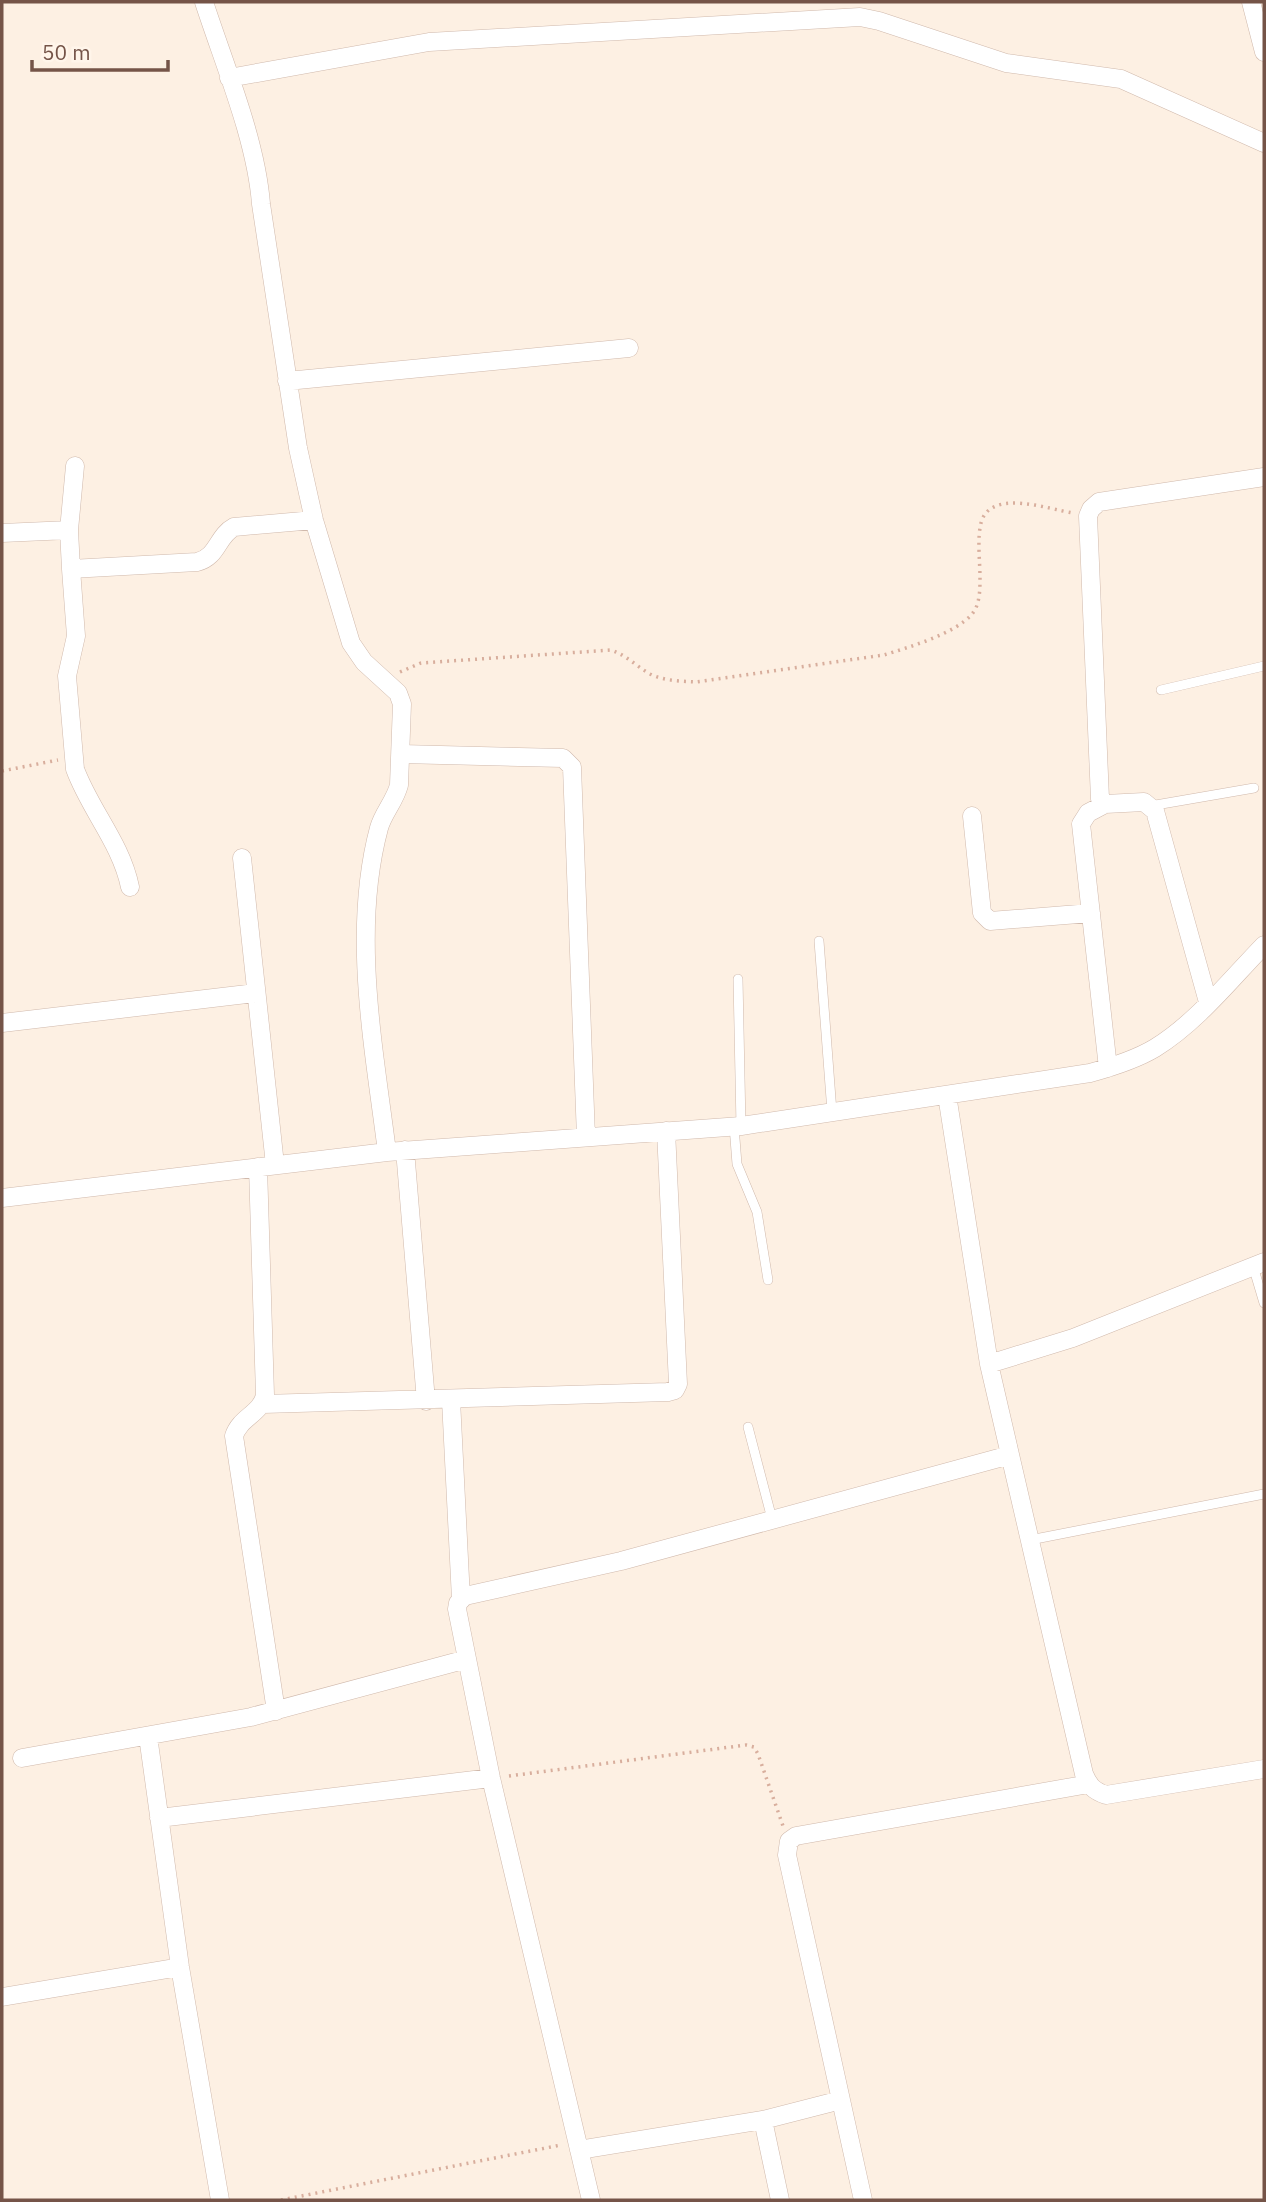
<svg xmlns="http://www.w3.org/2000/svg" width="1266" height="2202" font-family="'IBM Plex Sans',sans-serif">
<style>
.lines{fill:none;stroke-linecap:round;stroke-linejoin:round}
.service-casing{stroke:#d0b9ac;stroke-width:10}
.minor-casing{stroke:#d0b9ac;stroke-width:19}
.path{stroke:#d8ae9d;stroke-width:3.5;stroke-dasharray:2 5;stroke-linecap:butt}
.service{stroke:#fff;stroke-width:9}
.minor{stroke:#fff;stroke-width:18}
</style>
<rect width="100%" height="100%" fill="#fdf0e3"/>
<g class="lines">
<defs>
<path id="service" d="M1161 690 1264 666
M1150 806 1254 788
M819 941 832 1112
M738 979 741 1126
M734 1126 737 1164 757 1212 768 1280
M1253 1266 1264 1303
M748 1427 772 1519
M1030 1540 1264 1494"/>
<path id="minor" d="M204 2C224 64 256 139 261 204L298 448 314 520 351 643 364 662 398 693 402 704 399 785C395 801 383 813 379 828 351 932 374 1048 387 1152
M1251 2 1264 52
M229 78 429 42 860 17 879 21 1006 63 1121 79 1264 143
M287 381 629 348
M69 530 75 466
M2 533 69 530 71 569 197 562C218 557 217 536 234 527L314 520
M71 569 76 636 67 676 75 769C90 810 121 843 130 887
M401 754 563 758 572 767 586 1137
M1105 804 1088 813 1081 824 1108 1068
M972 816 982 913 990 921 1091 913
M242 858 275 1165
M1208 1002 1155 811 1144 802 1105 804 1100 799 1088 516 1091 509 1099 502 1264 477
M2 1023 256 993
M947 1095 989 1364 1084 1774C1089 1786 1094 1791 1106 1795L1264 1769
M405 1150 426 1401
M258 1167 265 1395C261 1414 240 1417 234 1436L276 1711
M2 1198 387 1152 741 1126 1090 1073C1112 1067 1135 1060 1155 1048 1197 1022 1230 980 1264 945
M989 1364 1073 1338 1264 1262
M451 1400 461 1599
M263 1404 668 1392 675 1390 678 1384 666 1131
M148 1736 180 1967 220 2200
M22 1758 251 1717 467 1659
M159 1818 491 1778
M2 1997 180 1967
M763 2120 780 2200
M579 2150 763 2120 841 2100
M591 2200 491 1778 457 1609 458 1603 465 1596 621 1561 1010 1455
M863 2200 787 1855 789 1841 796 1836 1089 1784"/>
</defs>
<use href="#service" class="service-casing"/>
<use href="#minor" class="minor-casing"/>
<path class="path" d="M400 672 421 663 611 650C626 655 636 666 650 674 664 681 681 681 696 682L884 655C909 647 955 634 972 614 980 605 980 589 980 578 980 561 977 539 981 523 990 488 1048 509 1073 513
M2 771 58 760
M509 1776 746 1745 754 1747 758 1754 783 1826
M281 2200 561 2145"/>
<use href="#service" class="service"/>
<use href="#minor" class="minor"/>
</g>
<rect width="1266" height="2202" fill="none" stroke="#755448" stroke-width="7"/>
<path d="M32 60v10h136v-10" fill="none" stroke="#755448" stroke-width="3.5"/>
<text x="42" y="60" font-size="21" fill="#755448" stroke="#fff5ea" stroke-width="5" paint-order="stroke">50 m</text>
</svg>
